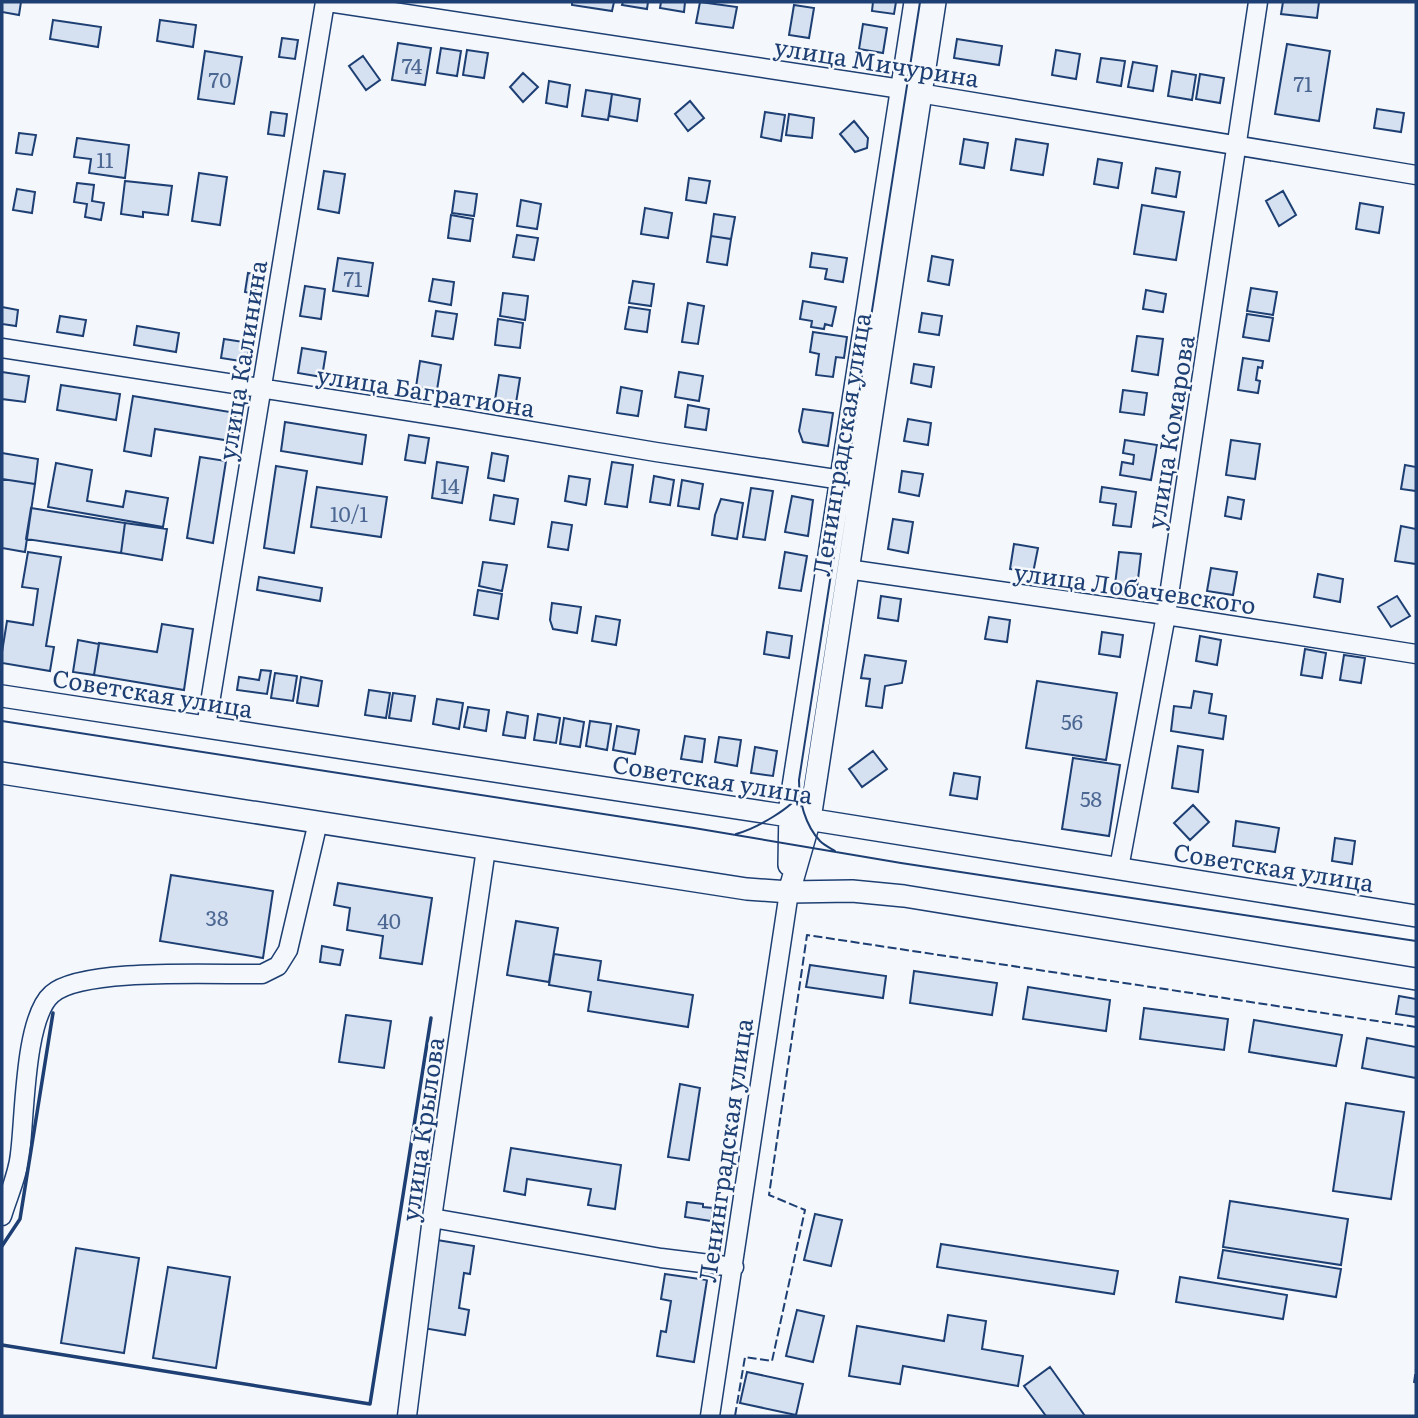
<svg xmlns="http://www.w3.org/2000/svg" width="1418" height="1418" font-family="Literata,serif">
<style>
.building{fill:#d5e0f0;stroke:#1d3f73;stroke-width:2}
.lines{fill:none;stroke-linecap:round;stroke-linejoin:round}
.minor-casing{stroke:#1d3f73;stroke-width:21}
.major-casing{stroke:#1d3f73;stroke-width:24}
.minor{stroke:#f4f7fb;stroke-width:18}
.major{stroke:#f4f7fb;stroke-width:21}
.tram{stroke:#1d3f73;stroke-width:2}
.fence{stroke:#1d3f73;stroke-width:2;stroke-dasharray:9 3.5;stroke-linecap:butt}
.wall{stroke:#1d3f73;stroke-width:3.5}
.labels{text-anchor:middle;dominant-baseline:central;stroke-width:5;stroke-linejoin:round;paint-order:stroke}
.number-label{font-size:21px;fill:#4b6792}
.street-label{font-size:24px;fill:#1d3f73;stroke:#f4f7fb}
</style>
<rect width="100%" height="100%" fill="#f4f7fb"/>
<path class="building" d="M2 2H21L19 15 2 12Z
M572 2H614L612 11 572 5Z
M623 2H648L647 9 622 5Z
M661 2H685L684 12 660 8Z
M700 2 737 7 733 28 696 23Z
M873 2H896L894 14 872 11Z
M1283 2H1319L1317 18 1281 14Z
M794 5 814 8 809 38 789 35Z
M53 20 101 27 98 47 50 39Z
M160 20 196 25 193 47 157 41Z
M863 24 887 28 883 53 859 49Z
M282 38 298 40 295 59 279 57Z
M957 39 1002 46 999 65 954 58Z
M398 43 431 48 425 85 392 80Z
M1287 44 1330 51 1319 121 1275 114Z
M441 48 461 51 457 76 437 73Z
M467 50 488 53 484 78 463 75Z
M1056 50 1080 54 1076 79 1052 75Z
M205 51 242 57 234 104 198 99Z
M363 56 380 80 366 90 349 66Z
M1101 58 1125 61 1121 86 1097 82Z
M1133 62 1157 66 1153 91 1128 87Z
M1172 71 1196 75 1192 100 1168 96Z
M523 73 538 87 523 102 510 87Z
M1200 74 1224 78 1220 103 1196 99Z
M549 81 570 85 567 107 546 103Z
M586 90 612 94 608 120 582 116Z
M612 94 640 99 637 121 609 116Z
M690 101 704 118 688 131 675 114Z
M1377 109 1404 113 1401 132 1374 128Z
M271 112 287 114 284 136 268 134Z
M765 112 785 115 781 141 761 137Z
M789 114 814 118 812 138 786 135Z
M854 121 868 138 867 148 855 152 840 134Z
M19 133 36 135 32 155 16 153Z
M77 138 129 145 125 178 89 173 91 159 74 157Z
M964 139 988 143 984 168 960 164Z
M1016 139 1048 144 1043 175 1011 170Z
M1098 159 1122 163 1118 188 1094 184Z
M1156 168 1180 172 1176 197 1152 193Z
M324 171 345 174 339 213 318 209Z
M199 173 227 177 220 225 192 221Z
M689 178 710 181 706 203 686 200Z
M125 181 172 186 168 215 143 212V217L121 214Z
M77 183 94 185 92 201 104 203 101 220 85 217 87 204 74 202Z
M17 189 35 192 32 213 13 210Z
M455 191 477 194 474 216 452 213Z
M1283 191 1296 215 1279 226 1266 201Z
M521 200 541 204 537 229 517 226Z
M1360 203 1383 207 1379 233 1356 229Z
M1142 205 1184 212 1176 260 1134 254Z
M645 208 672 213 668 238 641 234Z
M714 214 735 217 731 239 711 236Z
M451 215 473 219 470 241 448 238Z
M517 235 538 238 534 260 513 257Z
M711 236 731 239 727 265 707 262Z
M812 253 847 258 843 282 825 279 827 269 810 267Z
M932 256 953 260 949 285 928 281Z
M338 258 373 263 368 296 333 291Z
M248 273 258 275 255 294 245 292Z
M433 279 454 282 451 305 429 301Z
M633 281 654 284 651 306 629 303Z
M305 286 325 289 321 319 300 316Z
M1251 288 1277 292 1273 315 1247 311Z
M1146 290 1166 294 1163 312 1143 309Z
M503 293 528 296 525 320 500 316Z
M803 301 836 307 832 326 825 324 824 329 811 327 812 321 800 319Z
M688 303 704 306 698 344 682 342Z
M2 307 18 310 16 326 2 324Z
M629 307 650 310 647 332 625 329Z
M436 311 457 314 453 339 432 336Z
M922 313 942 316 939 335 919 332Z
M1247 314 1273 318 1269 341 1243 337Z
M60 316 86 320 83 336 57 332Z
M498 319 523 323 520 348 495 345Z
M137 326 179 333 176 352 134 345Z
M813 332 847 337 844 358 836 357 833 377 816 375 819 354 810 352Z
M1137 336 1163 339 1158 375 1132 371Z
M224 339 250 343 247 362 221 358Z
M302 348 326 352 322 377 298 373Z
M1243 358 1263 361 1262 368 1258 367 1256 380 1260 381 1258 393 1238 390Z
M420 361 441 365 437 390 416 387Z
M914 364 934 367 931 387 911 383Z
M2 372 29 376 25 402 2 399Z
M679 372 703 376 699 401 675 397Z
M499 375 520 378 516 403 495 400Z
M61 385 120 394 116 420 57 410Z
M621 387 642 391 638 416 617 413Z
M1123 390 1147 393 1144 415 1120 412Z
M133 396 236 413 231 441 155 429 151 456 124 451Z
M688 405 709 409 706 430 685 427Z
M803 409 833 413 828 446 803 442 799 431Z
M908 419 931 423 928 445 904 441Z
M285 422 366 435 362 464 281 451Z
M409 435 429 438 425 463 405 460Z
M1125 440 1157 445 1151 480 1120 475 1122 462 1133 464 1134 455 1123 453Z
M1231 440 1260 444 1255 479 1226 475Z
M2 453 38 459 35 484 2 479Z
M492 453 508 456 504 481 488 478Z
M200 457 226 461 213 543 187 538Z
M437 462 468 467 462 503 432 498Z
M612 462 633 465 627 507 605 504Z
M56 463 92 470 87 501 123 507 126 491 168 498 163 527 48 507Z
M1405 465 1416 467V491L1401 489Z
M276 466 307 471 294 553 264 548Z
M902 471 923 474 919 496 899 492Z
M569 476 590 479 586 505 565 501Z
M654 476 674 480 670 505 650 502Z
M2 479 35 484 25 552 2 548Z
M682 480 703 484 699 509 678 506Z
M317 487 387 497 381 537 311 527Z
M1102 487 1136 492 1131 527 1113 525 1116 504 1100 502Z
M751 488 773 491 765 540 743 537Z
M494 495 518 499 514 524 490 520Z
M792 496 813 500 808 536 785 532Z
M1228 497 1244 500 1241 519 1225 516Z
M721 499 743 503 737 539 712 535 715 515Z
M31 508 125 523 121 553 26 539Z
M893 519 913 522 908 553 888 549Z
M552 522 572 525 568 550 548 547Z
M125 523 167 529 162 560 121 553Z
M1401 526 1416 529V564L1395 561Z
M1014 544 1038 548 1033 573 1010 569Z
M28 552 61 557 46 646 54 647 50 671 2 663V652L7 621 33 625 38 589 22 587Z
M785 552 807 556 801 591 779 588Z
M1119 552 1141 554 1136 596 1114 593Z
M483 562 507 565 502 591 479 586Z
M1211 568 1237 572 1233 595 1207 591Z
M1318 574 1343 579 1340 602 1314 597Z
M259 577 322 588 320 601 257 590Z
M478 590 502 594 498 619 474 615Z
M881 596 901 599 898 621 878 618Z
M1397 596 1410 616 1391 627 1378 607Z
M552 603 581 607 577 633 553 629 550 620Z
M596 616 620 620 616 645 592 641Z
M989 617 1010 620 1007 642 985 639Z
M162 624 193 629 184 690 94 675 99 643 157 652Z
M767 632 792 636 789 658 764 654Z
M1102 632 1123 635 1120 657 1099 654Z
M1200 636 1221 640 1217 665 1196 661Z
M78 640 99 644 94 675 73 672Z
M1305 649 1326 653 1322 678 1301 675Z
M865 655 906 661 902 683 885 686 882 708 866 706 870 679 861 678Z
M1344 655 1365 658 1361 683 1340 680Z
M261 670 271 671 267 694 237 690 239 677 259 680Z
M275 673 297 676 293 701 271 698Z
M301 677 322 681 318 706 297 703Z
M1037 681 1117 693 1106 760 1026 748Z
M369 690 390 693 386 718 365 715Z
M1194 691 1212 694 1209 713 1226 716 1223 739 1171 731 1174 706 1191 708Z
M393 693 415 696 411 721 389 718Z
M437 699 463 703 459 729 433 724Z
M468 707 489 710 486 731 464 727Z
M507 712 528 716 525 738 503 735Z
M538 714 560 718 556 743 534 740Z
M564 718 584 722 580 747 560 744Z
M590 721 611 724 607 750 586 746Z
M617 726 639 730 635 754 613 750Z
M685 736 705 739 702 762 681 759Z
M719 737 741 740 737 766 715 762Z
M1178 746 1203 750 1198 792 1172 788Z
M755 747 777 751 773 776 751 773Z
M873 751 887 769 862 787 849 769Z
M1073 758 1120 765 1109 836 1062 829Z
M954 773 980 777 977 799 950 795Z
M1193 805 1209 822 1190 840 1174 823Z
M1236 821 1279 828 1275 852 1233 846Z
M1335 838 1355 841 1352 864 1332 861Z
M171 875 273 891 263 958 160 941Z
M338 883 432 898 422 964 380 958 383 936 347 930 350 908 334 905Z
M516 921 558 928 549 982 507 975Z
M322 946 343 950 340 965 320 962Z
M554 954 601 961 598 980 693 995 688 1027 588 1011 591 992 549 985Z
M810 965 886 976 883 998 806 987Z
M914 971 997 983 992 1015 910 1003Z
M1028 987 1110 1000 1106 1031 1023 1019Z
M1399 996 1416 999V1017L1396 1014Z
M1144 1008 1228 1019 1224 1050 1140 1039Z
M346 1015 391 1021 384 1068 339 1062Z
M1254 1020 1342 1035 1336 1066 1249 1052Z
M1367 1038 1416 1047V1078L1362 1068Z
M680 1084 700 1088 689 1160 668 1157Z
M1346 1103 1404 1112 1391 1199 1333 1191Z
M511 1148 621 1165 615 1209 588 1205 591 1189 527 1179 525 1195 504 1191Z
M1230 1201 1348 1219 1341 1265 1223 1247Z
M687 1202 703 1204V1207L713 1208 711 1221 685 1217Z
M815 1214 842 1220 831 1266 804 1260Z
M437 1240 474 1246 470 1274 464 1273 459 1308 469 1310 465 1335 423 1328Z
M941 1244 1118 1271 1114 1294 937 1267Z
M76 1248 139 1258 124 1353 61 1343Z
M1223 1250 1341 1269 1336 1297 1218 1278Z
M168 1267 230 1277 216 1368 153 1358Z
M665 1274 707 1280 694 1362 657 1356 661 1331 666 1332 671 1301 661 1299Z
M1180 1277 1287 1295 1283 1319 1176 1302Z
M797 1310 824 1316 813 1362 786 1356Z
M948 1315 986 1321 982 1349 1023 1356 1018 1386 903 1366 900 1384 849 1376 857 1326 944 1341Z
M1050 1367 1085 1416H1046L1024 1386Z
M747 1372 803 1384 796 1415 740 1403Z"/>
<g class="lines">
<defs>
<path id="minor" d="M328 2 921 92 931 95 1416 175
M2 348 459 419 656 452 842 480
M847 569 1166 615 1416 654
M206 727 325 2
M1119 868 1166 615 1258 2
M2 1216C8 1196 18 1175 20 1154 25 1117 24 1018 52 994 82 967 219 975 262 974L278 966 288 950 318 822
M432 1218 661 1258 734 1267
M407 1416 432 1218 486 849
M710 1416 789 892"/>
<path id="major" d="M2 696 776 814 1416 916
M2 773 747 889 789 892 852 891 904 896 1416 979
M789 865 790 806 915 2
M789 892 810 819 935 2"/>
</defs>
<use href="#minor" class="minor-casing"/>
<use href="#major" class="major-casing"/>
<use href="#minor" class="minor"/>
<use href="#major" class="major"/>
<path class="tram" d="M2 721 694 828 901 863 1416 941
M736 834C755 829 793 808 802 791
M835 851C830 848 824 845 820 841 805 825 799 801 799 780L920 2"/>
<path class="fence" d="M1414 1383 1416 1369
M735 1416 745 1357 772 1361 805 1210 769 1195 807 935 1416 1027"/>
<path class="wall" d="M2 1246 20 1219 53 1013
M2 1345 370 1404 431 1018"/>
</g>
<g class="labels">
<g class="number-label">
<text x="412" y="64">74</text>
<text x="220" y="78">70</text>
<text x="1303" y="82">71</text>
<text x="105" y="158">11</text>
<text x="353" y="277">71</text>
<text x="450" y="484">14</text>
<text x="349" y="512">10/1</text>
<text x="1072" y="720">56</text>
<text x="1091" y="797">58</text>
<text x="217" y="916">38</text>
<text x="389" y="919">40</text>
</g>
<g class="street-label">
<text transform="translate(877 61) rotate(9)">улица Мичурина</text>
<text transform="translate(241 360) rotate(-81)">улица Калинина</text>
<text transform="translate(426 390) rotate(9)">улица Багратиона</text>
<text transform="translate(1169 432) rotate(-81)">улица Комарова</text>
<text transform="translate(840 444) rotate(-81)">Ленинградская улица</text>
<text transform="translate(1135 587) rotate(8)">улица Лобачевского</text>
<text transform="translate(153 692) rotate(9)">Советская улица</text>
<text transform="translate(713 778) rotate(9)">Советская улица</text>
<text transform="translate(1274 866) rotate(9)">Советская улица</text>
<text transform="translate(421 1129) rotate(-82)">улица Крылова</text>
<text transform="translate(724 1150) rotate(-82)">Ленинградская улица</text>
</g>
</g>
<rect width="1418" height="1418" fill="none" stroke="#1d3f73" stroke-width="7"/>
</svg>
